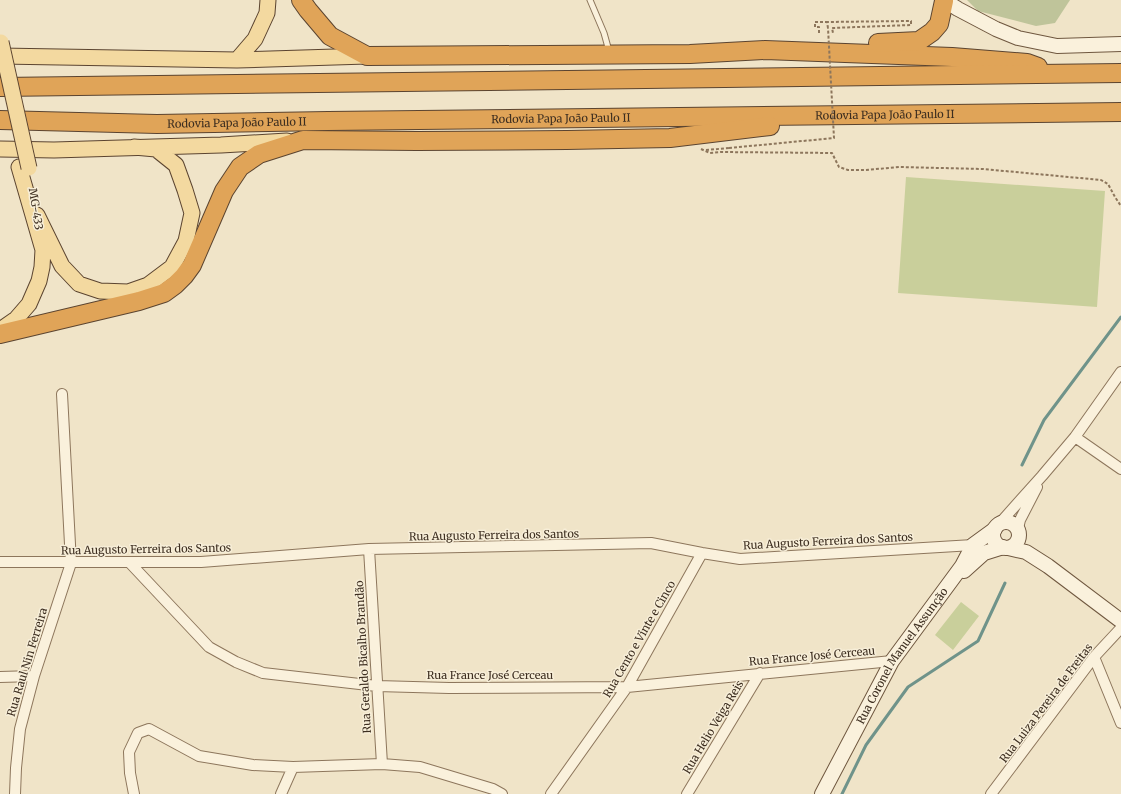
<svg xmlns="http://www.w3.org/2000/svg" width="1121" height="794" font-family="Merriweather,serif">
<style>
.green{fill:#c9cf9b}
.cemetery{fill:#bfc49a}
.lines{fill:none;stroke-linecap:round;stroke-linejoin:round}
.stream{stroke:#6f938a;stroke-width:3}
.lane-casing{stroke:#8d765c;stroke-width:7}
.street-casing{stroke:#8d765c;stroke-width:12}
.secondary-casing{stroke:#6f573f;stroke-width:16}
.primary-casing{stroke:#5b4430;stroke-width:17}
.highway-casing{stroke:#5b4430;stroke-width:20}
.path{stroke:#8d765c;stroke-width:2;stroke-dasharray:3 2;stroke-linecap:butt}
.lane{stroke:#faf1dc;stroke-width:5}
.street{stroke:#faf1dc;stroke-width:10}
.secondary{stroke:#faf1dc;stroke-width:14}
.primary{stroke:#f3d9a0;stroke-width:15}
.highway{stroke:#e0a458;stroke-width:18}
.primary-bridge-casing{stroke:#5b4430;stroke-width:17;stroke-linecap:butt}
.path-bridge{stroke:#8d765c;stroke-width:2;stroke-dasharray:3 2;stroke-linecap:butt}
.primary-bridge{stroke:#f3d9a0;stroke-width:15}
.labels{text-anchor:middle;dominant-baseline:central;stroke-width:3;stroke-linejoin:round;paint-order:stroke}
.street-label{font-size:11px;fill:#3d2e20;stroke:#f7eed8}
</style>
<rect width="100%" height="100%" fill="#f0e4c8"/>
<path class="green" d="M906 177 1105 191 1097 307 898 293Z
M961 602 979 616 953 650 935 635Z"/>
<path class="cemetery" d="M967 0H1070L1055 23 1036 26 978 11Z"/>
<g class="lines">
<path class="stream" d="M1022 465 1044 420 1121 317
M842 794 866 745 908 687 978 641 1005 583"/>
<defs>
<path id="lane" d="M590 0 604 33 609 51"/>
<path id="street" d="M1075 437 1121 469
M1000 523 1042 476 1075 437 1121 372
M1018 528 1020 520 1037 487
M369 549 382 764
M0 562H201L369 549 651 543 702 553 740 559 973 545 977 548
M130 563 209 647 236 662 263 673 377 686 449 688 627 687 892 661
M1094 657 1121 723
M0 677 34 676
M15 794 16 768 20 729 34 676 71 563 62 394
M134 794 130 773 129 752 138 733 149 729 199 756 253 765 293 767 382 764 420 767 493 789 502 794
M281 794 293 767
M551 794 627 687 702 553
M687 794 760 673
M991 794 1094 657 1121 628"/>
<g id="secondary">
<path d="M944 0 958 9 996 29 1018 38 1057 46 1121 44"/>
<circle cx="1006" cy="535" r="13"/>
<path d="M1008 548 1026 552 1048 566 1121 621"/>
<path d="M964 571 984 553 1003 547"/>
<path id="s1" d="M822 794 892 661 962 566 973 545 995 529"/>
</g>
<path id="primary" d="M0 56 237 60 367 56
M237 60 255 39 267 13 268 0
M0 149 54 150 221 145 287 141
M37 215 62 266 79 284 100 291 128 292 148 285 172 267 186 241 192 213 185 190 176 165 156 149 134 147
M0 330 16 319 29 304 39 281 42 267 43 250 19 167"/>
<g id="highway">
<path d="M301 0 308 10 330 36 367 56 690 54 765 50 952 57 1027 63 1038 67"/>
<path d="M878 43 919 41 932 32 939 24 944 1"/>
<path d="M0 87 1121 73"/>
<path id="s2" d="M0 120 157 124 328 121 1121 112"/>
<path d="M0 334 139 301 164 293 175 285 184 276 192 265 224 191 240 167 259 154 303 140 417 141 567 140 670 138 770 126"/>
</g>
</defs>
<use href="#lane" class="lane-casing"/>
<use href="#street" class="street-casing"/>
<use href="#secondary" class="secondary-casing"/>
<use href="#primary" class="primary-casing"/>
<use href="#highway" class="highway-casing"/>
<path class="path" d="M828 28 827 22 911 21V25L832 28 833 33
M819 33V27H815V22H827
M701 149 710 153 721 152 832 153 839 167 848 170H866L899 167 983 169 1101 180 1108 184 1115 197 1121 206
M706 150 729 148"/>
<use href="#lane" class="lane"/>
<use href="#street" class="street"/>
<use href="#secondary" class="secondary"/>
<use href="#primary" class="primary"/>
<use href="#highway" class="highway"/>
<defs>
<path id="primary-bridge" d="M1 42 29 168"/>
</defs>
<use href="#primary-bridge" class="primary-bridge-casing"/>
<path class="path-bridge" d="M729 148 834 138 828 28"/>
<use href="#primary-bridge" class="primary-bridge"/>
</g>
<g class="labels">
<g class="street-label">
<text stroke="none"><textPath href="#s2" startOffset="885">Rodovia Papa João Paulo II</textPath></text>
<text stroke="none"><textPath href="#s2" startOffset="561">Rodovia Papa João Paulo II</textPath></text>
<text stroke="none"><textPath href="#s2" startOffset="237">Rodovia Papa João Paulo II</textPath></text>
<text transform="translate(36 209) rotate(81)">MG-433</text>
<text transform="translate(494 535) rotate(-1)">Rua Augusto Ferreira dos Santos</text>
<text transform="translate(828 541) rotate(-3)">Rua Augusto Ferreira dos Santos</text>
<text transform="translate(146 549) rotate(-1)">Rua Augusto Ferreira dos Santos</text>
<text transform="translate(639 639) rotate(-60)">Rua Cento e Vinte e Cinco</text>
<text transform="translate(812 656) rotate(-5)">Rua France José Cerceau</text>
<text transform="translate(363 657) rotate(-93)">Rua Geraldo Bicalho Brandão</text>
<text stroke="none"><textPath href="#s1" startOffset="160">Rua Coronel Manuel Assunção</textPath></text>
<text transform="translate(27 662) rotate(-73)">Rua Raul Nin Ferreira</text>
<text x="490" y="675">Rua France José Cerceau</text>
<text transform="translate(1046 703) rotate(-53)">Rua Luiza Pereira de Freitas</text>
<text transform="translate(713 727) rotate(-59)">Rua Helio Veiga Reis</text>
</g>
</g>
</svg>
